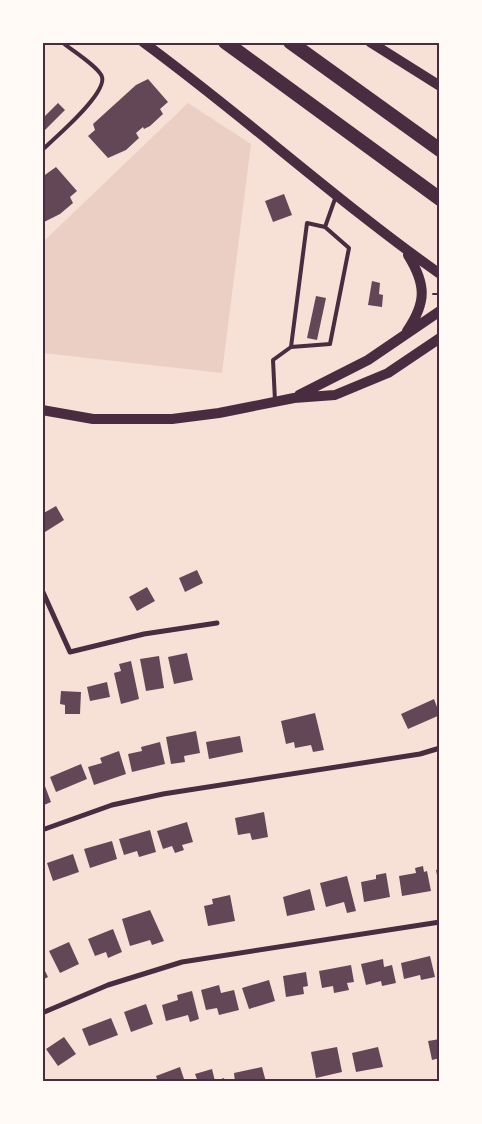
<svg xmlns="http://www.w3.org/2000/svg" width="482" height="1124" font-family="'PT Sans',sans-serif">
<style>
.green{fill:#ebcfc5}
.building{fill:#644757}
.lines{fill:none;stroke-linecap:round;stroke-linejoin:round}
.path{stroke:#4a2c40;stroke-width:2}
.service{stroke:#4a2c40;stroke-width:4}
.minor{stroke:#4a2c40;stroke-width:5}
.secondary{stroke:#4a2c40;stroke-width:10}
.motorway{stroke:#4a2c40;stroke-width:14}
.neatline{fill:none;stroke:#4a2c40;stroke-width:2}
</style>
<rect width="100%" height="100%" fill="#f7e1d7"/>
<path class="green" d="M188 103 251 144 222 373 43 353V242Z"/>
<path class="building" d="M148 79 168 102 160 109 163 114 150 126 144 129 143 127 136 133 139 138 126 150 108 158 88 136 95 130 93 124 136 85Z
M58 103 65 110 44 131 42 119Z
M56 167 77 191 70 197 73 203 60 214 42 223V177Z
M284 194 292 215 273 222 265 201Z
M372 281 380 283 379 294 383 295 382 307 368 305Z
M316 296 326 298 317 340 307 338Z
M56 506 64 520 45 532 42 527V514Z
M197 570 203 583 185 592 179 578Z
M147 587 155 601 137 611 129 597Z
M187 653 193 680 174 684 168 657Z
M159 656 164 688 146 691 140 659Z
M131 661 139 699 121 704 114 673 121 671 119 664Z
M107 682 110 697 90 701 87 687Z
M61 691 81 692 80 714H65V705L60 704Z
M434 699 440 715 408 729 401 714Z
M315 713 324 750 313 752 311 745 295 748 294 742 286 744 281 721Z
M196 731 200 753 184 756 185 762 171 764 166 737Z
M240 736 243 752 209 759 206 742Z
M160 742 165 764 132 772 128 754 142 751 141 747Z
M119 751 126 774 94 785 88 767 102 763 100 758Z
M81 764 87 779 56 792 50 777Z
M43 781 51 802 44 805 42 801Z
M264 812 268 837 252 840 250 833 238 835 235 818Z
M187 822 193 842 182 845 184 850 175 853 172 846 163 849 157 831Z
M150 830 156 852 139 857 137 851 124 855 119 839Z
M112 841 117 859 90 868 84 849Z
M73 854 79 872 53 881 47 863Z
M423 866 424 872 427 871 431 891 402 896 399 876 416 873 415 868Z
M440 869V885H439L436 870Z
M386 873 390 897 364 902 361 882 376 879V875Z
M347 876 356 911 347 913 344 902 326 907 320 883Z
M310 889 315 910 287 916 283 897Z
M230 895 235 921 208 926 204 906 213 904 212 899Z
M150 910 164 941 152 945 150 940 130 946 122 919Z
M113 929 122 952 108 958 106 952 95 956 88 939Z
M69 942 79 964 60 973 49 951Z
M430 956 435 977 421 980 420 975 404 979 401 963Z
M383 959 384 967 392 965 396 983 382 986 381 981 366 985 361 964Z
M351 965 354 982 347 983 349 990 334 993 333 986 322 988 319 971Z
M44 969 48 977 42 980V970Z
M306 972 308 986 303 987 304 994 286 997 283 976Z
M269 980 275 1001 249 1009 242 988Z
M219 985 221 993 234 990 239 1010 219 1015 217 1008 206 1010 201 990Z
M192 991 199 1019 190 1022 188 1015 166 1021 162 1005 178 1000 177 995Z
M146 1004 153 1024 131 1032 124 1012Z
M111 1018 118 1035 89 1046 82 1029Z
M64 1037 76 1054 58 1066 46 1049Z
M440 1039V1058L432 1060 428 1041Z
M337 1047 342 1072 316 1078 311 1052Z
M378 1047 383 1067 356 1072 352 1053Z
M180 1067 185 1082H158L156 1076Z
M262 1067 266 1082H235L234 1073Z
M212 1069 215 1081 224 1078 225 1082H198L195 1074Z"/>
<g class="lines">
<path class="path" d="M433 294H440"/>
<path class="service" d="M42 150C55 138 107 94 102 77 99 67 71 50 62 42
M291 347 307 223 325 227
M275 401 273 360 291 347 330 344 349 248 325 227 336 196"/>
<path class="minor" d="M42 590 70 652 144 634 217 623
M42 830 112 805 163 794 420 754 440 748
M42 1013 108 985 182 962 440 922"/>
<path class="secondary" d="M143 42C245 117 337 201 440 274
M370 42 440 86
M407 331C427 302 426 284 408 255
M299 395 368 360 440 311
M42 410 93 419H172L219 413 294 398 335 395 388 373 440 338"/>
<path class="motorway" d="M225 42 440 199
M290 42 440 150"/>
</g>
<rect width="482" height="1124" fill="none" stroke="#fffaf5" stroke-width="88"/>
<rect x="44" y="44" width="394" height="1036" class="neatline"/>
</svg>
